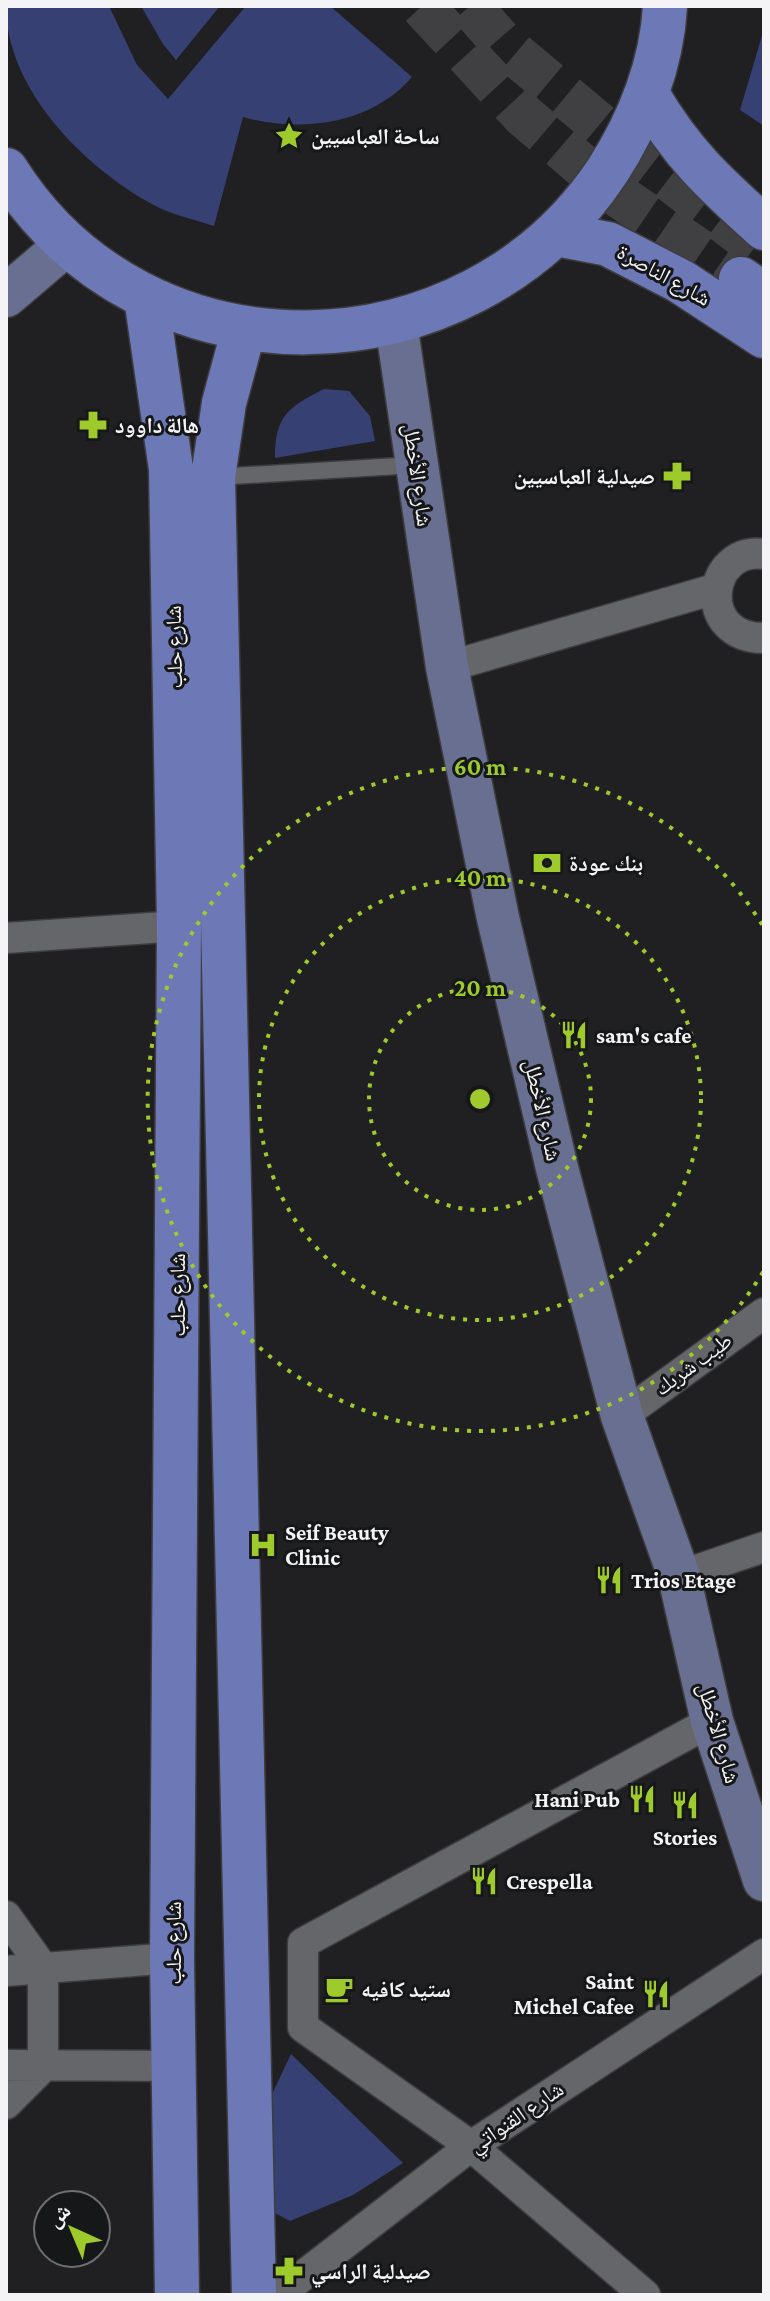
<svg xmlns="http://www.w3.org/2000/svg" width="770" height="2301" font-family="'Crimson Pro','Noto Naskh Arabic',serif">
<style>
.green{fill:#374072}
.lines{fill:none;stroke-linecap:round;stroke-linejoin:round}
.primary-tunnel{stroke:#404043;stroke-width:44;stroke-dasharray:44 22;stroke-linecap:butt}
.service-casing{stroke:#3d3d3f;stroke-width:19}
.minor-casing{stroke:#3d3d3f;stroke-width:33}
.secondary-casing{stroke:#3d3d3f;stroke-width:45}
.primary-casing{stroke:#3d3d3f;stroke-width:47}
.service{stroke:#656669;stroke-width:16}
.minor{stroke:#656669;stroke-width:30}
.secondary{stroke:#696f90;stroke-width:42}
.primary{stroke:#6d78b7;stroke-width:44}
.ring{fill:none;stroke:#9fca2c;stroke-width:4;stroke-dasharray:4 8}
.labels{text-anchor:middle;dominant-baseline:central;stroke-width:6;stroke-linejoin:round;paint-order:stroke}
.poi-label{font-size:22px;font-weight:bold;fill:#f4f4f6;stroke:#161719;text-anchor:start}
.street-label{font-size:22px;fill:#f4f4f6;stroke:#161719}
.centre{fill:#9fca2c;stroke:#161719;stroke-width:4}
.ring-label{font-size:24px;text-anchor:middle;font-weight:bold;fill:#9fca2c;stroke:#161719;stroke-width:6;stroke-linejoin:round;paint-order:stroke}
</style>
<rect width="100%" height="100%" fill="#202023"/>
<path class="green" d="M6 6H109L137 65 168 99 246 6H330L412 77C371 125 300 133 243 117L214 226C193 219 168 214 150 203 82 165 6 88 6 6Z
M141 6H220L176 60 163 44Z
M764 29V126L740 110Z
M324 389 349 391 370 416 375 441 275 458C275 416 288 407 324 389Z
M291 2054 403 2163 353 2195 290 2221 273 2212V2092Z"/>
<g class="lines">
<path class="primary-tunnel" d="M422 6 523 115 613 192 741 279
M470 6 504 45 618 140 764 252"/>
<defs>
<path id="service" d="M215 477 415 465"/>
<path id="minor" d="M764 554C707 546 695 638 764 638
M447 667 715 589
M6 938 179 926
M622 1416 764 1313
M679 1576 764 1547
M6 1916 43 1968V2067L6 2104
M6 1971 172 1958
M6 2065 176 2066
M278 2295 471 2146 764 1954
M645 2295 471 2146 303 2027V1943L712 1721"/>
<path id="secondary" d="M6 296 67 244
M396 323 447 667 498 918 557 1168 622 1416 679 1576 712 1721 764 1880"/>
<path id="primary" d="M647 94C682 154 713 182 764 228
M6 170C144 390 468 383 608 170 639 122 662 64 665 6
M556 234 608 244 680 281 764 336
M741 279 764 295
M146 297 171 469 179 926 172 1958 177 2295
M244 329 224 403 213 477 254 2295"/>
</defs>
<use href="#service" class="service-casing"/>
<use href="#minor" class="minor-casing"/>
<use href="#secondary" class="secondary-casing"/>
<use href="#primary" class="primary-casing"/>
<use href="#service" class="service"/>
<use href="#minor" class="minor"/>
<use href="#secondary" class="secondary"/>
<use href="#primary" class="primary"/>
</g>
<g class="ring">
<circle cx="480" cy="1099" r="111"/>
<circle cx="480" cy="1099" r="221"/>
<path d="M763 1272A332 332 0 1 1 763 926"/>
</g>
<defs>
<symbol id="sight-bare" viewBox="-9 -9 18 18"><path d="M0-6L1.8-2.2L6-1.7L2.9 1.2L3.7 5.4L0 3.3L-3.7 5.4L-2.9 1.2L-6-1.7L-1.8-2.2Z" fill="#9fca2c" stroke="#161719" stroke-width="2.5" paint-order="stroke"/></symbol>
<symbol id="pharmacy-bare" viewBox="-9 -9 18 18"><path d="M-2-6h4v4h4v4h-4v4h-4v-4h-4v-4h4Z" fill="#9fca2c" stroke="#161719" stroke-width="2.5" paint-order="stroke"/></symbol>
<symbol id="bank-bare" viewBox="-9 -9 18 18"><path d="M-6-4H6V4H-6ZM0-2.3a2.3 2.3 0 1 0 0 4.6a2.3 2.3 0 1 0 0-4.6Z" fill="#9fca2c" stroke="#161719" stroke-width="2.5" paint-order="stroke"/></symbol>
<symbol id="restaurant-bare" viewBox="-9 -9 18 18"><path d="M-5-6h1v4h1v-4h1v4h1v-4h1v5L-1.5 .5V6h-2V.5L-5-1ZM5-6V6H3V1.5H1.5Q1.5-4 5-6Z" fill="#9fca2c" stroke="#161719" stroke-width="2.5" paint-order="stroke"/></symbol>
<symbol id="hospital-bare" viewBox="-9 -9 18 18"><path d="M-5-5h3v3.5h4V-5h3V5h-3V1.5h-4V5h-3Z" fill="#9fca2c" stroke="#161719" stroke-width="2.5" paint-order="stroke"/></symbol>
<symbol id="cafe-bare" viewBox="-9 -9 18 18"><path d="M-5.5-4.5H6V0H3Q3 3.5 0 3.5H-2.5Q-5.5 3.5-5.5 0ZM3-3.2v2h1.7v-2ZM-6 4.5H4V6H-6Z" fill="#9fca2c" stroke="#161719" stroke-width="2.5" paint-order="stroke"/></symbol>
</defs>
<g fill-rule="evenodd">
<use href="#sight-bare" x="269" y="116" width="40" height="40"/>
<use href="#pharmacy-bare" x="73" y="405" width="40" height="40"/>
<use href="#pharmacy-bare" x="657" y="456" width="40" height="40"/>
<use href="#bank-bare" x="527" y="843" width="40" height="40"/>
<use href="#restaurant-bare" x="554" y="1015" width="40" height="40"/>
<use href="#hospital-bare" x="243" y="1525" width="40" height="40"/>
<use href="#restaurant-bare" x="589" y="1560" width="40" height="40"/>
<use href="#restaurant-bare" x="622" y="1779" width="40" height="40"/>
<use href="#restaurant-bare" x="665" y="1785" width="40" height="40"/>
<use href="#restaurant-bare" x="464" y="1861" width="40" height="40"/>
<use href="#cafe-bare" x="319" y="1969" width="40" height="40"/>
<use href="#restaurant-bare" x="636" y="1974" width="40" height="40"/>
<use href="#pharmacy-bare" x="269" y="2251" width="40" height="40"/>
</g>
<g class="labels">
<g class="poi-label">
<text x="311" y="136">ساحة العباسيين</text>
<text x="115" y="425">هالة داوود</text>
<text x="655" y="476" text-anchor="end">صيدلية العباسيين</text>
<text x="569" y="863">بنك عودة</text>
<text x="596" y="1035">sam's cafe</text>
<text x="285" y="1532">Seif Beauty<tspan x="285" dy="25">Clinic</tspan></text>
<text x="631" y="1580">Trios Etage</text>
<text x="620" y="1799" text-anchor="end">Hani Pub</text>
<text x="685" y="1837" text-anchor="middle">Stories</text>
<text x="506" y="1881">Crespella</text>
<text x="634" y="1981" text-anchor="end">Saint<tspan x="634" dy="25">Michel Cafee</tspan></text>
<text x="361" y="1989">ستيد كافيه</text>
<text x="311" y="2271">صيدلية الراسي</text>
</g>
<g class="street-label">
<text transform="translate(664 275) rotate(29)">شارع الناصرة</text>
<text transform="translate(418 475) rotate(82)">شارع الأخطل</text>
<text transform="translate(174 647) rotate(-91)">شارع حلب</text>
<text transform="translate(543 1110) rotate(77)">شارع الأخطل</text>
<text transform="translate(177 1295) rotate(-90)">شارع حلب</text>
<text transform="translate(693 1364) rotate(-36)">طيب شربك</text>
<text transform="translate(719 1733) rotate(74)">شارع الأخطل</text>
<text transform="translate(173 1943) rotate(-90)">شارع حلب</text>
<text transform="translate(516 2117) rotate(-34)">شارع القنواتي</text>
</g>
</g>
<circle cx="480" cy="1099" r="12" class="centre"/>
<g class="ring-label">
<text x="480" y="775">60 m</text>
<text x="480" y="886">40 m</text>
<text x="480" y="996">20 m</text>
</g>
<rect width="770" height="2301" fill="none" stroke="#f4f4f6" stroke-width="16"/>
<g transform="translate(72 2229) rotate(316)"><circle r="38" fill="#161719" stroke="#6f6f71" stroke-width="2"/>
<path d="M0-6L14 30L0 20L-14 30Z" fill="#9fca2c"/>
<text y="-12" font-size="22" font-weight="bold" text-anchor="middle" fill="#f4f4f6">ش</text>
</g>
</svg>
